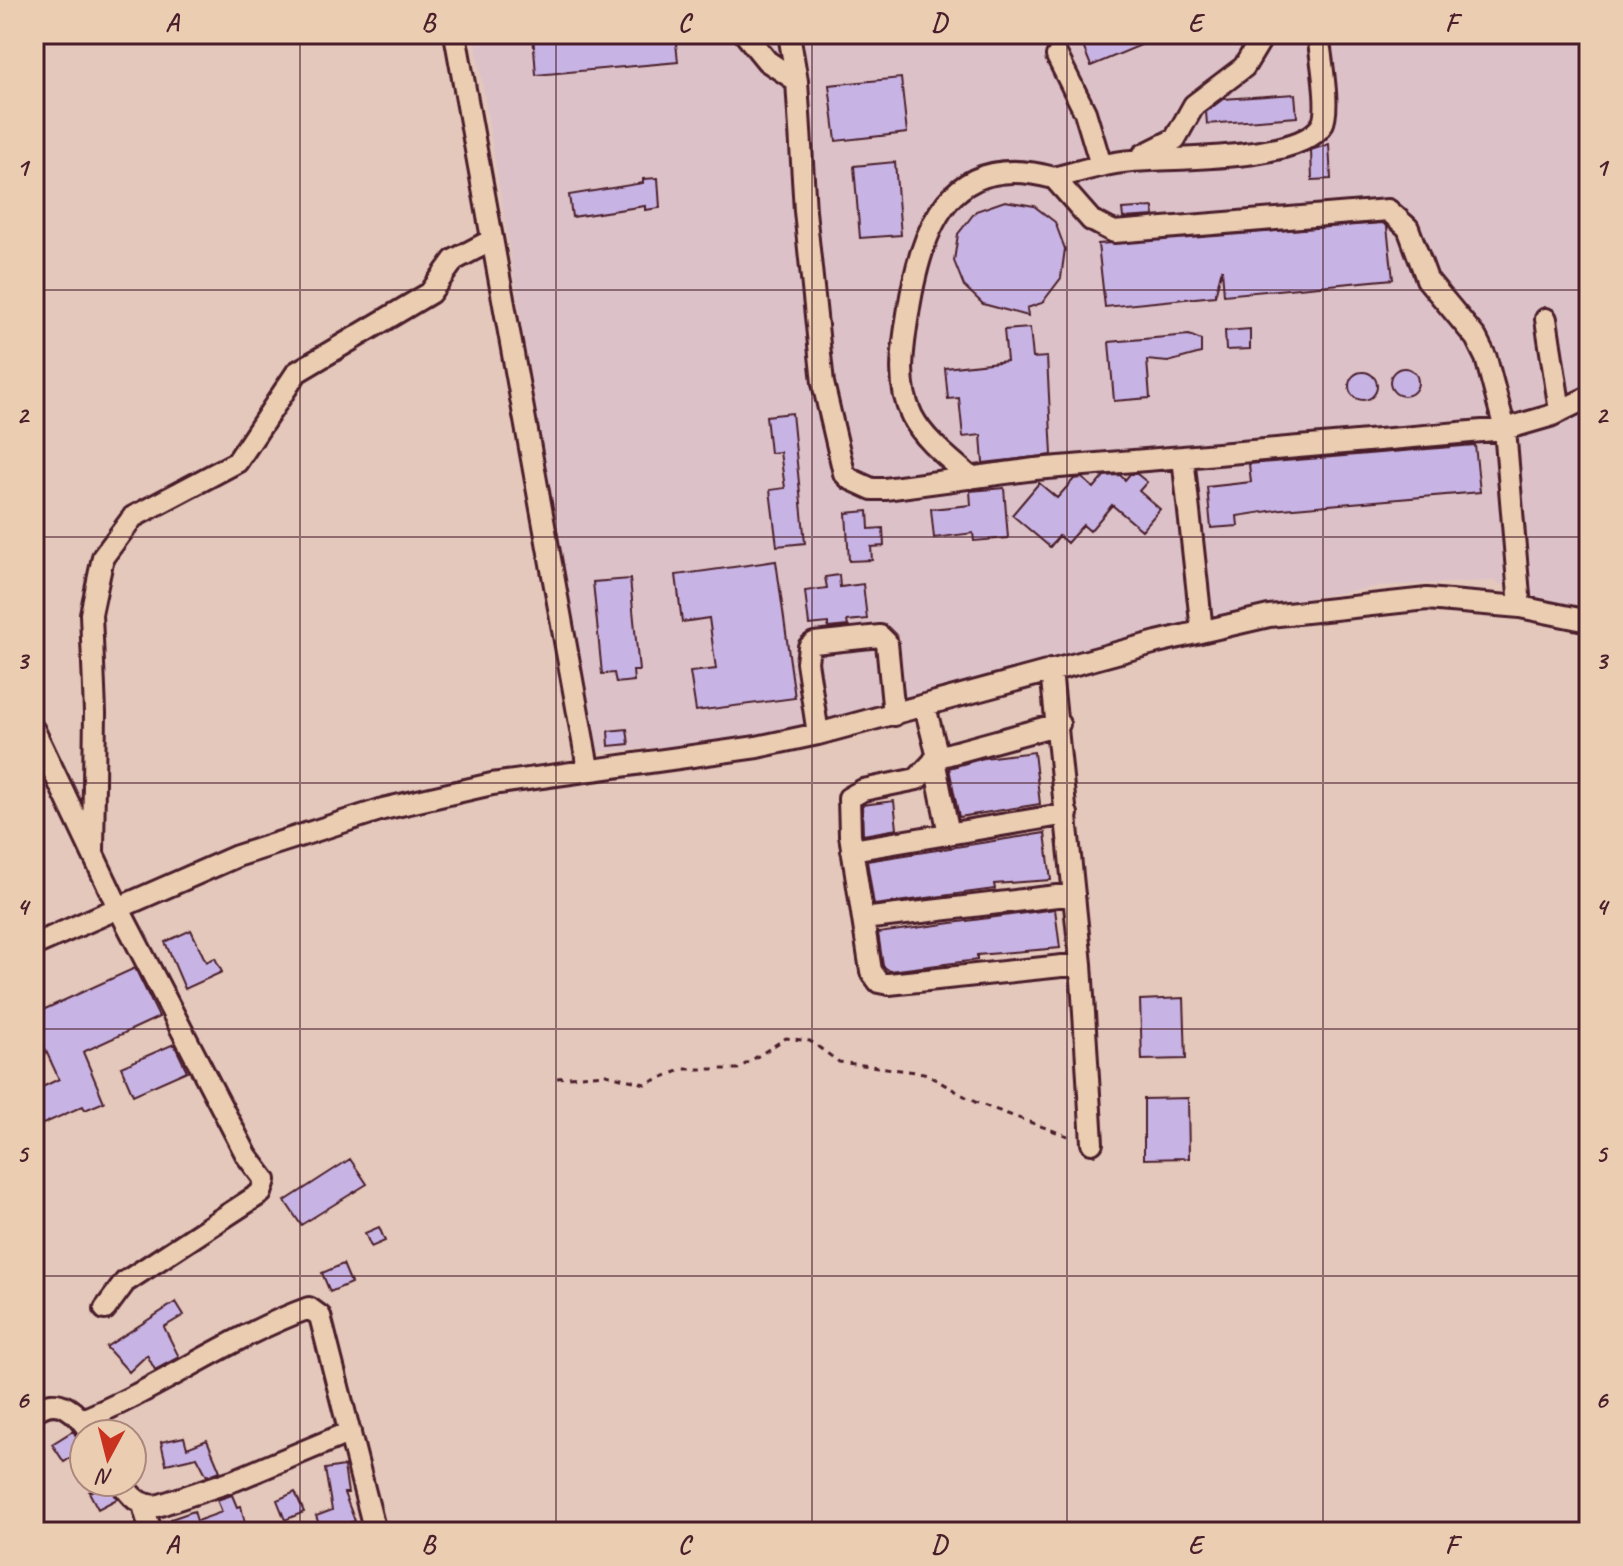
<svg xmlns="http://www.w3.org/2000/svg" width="1623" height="1566" font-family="Caveat,sans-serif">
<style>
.built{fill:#dcc2c8}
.building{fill:#c8b4e4;stroke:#4a1f2b;stroke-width:2}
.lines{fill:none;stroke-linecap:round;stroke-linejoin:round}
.minor-casing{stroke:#4a1f2b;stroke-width:26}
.path{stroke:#4a1f2b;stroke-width:3;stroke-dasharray:6 6;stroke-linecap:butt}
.minor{stroke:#ebcdb2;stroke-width:20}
.grid{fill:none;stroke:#4a1f2b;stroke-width:2;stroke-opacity:0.55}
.neatline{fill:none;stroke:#4a1f2b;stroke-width:3}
.grid-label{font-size:26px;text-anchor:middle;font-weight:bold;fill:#4a1f2b}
</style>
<rect width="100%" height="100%" fill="#e4c8bc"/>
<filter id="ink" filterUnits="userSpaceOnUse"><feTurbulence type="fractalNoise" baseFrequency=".0125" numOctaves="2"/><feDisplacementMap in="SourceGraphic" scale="16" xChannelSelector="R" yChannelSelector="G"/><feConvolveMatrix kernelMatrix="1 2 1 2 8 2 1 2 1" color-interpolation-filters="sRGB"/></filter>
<g filter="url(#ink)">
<path class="built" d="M474 34H1589V617L1556 611 1494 581 1382 586 1233 611 790 730 685 746 592 752Z"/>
<path class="building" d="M533 34H675L678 62 536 75Z
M1078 34H1136L1141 45 1091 66Z
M901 78 907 133 836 141 829 85Z
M1295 94 1297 117 1207 124 1206 112 1223 99Z
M1329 144 1331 179 1312 180 1311 150Z
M895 162 901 235 860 238 854 166Z
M658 178 660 208 645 210V206L572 217 569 195 643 183V179Z
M1005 201 1034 206 1055 222 1065 249 1061 278 1042 303 1027 308 1028 316 983 304 964 286 954 261 958 234 976 211Z
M1153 207 1154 216 1123 218 1122 209Z
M1383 223 1387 227 1393 279 1224 295 1222 269 1215 296 1105 307 1098 244Z
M1030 328 1033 358 1047 357 1052 455 983 463 981 435 963 437 959 398 948 399 945 368 1007 361 1004 330Z
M1250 329V349L1226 350 1225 331Z
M1189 335 1201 340V353L1168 362 1147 360 1150 398 1114 401 1109 342Z
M1390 382a14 14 0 1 1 28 0a14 14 0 1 1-28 0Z
M1349 386a14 14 0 1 1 28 0a14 14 0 1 1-28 0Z
M792 413 805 543 777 546 770 490 785 488 780 452 770 453 766 416Z
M1475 445 1480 492 1282 509 1237 516 1238 526 1211 528 1207 487 1251 482 1249 464Z
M1130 474H1137L1147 482 1139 491 1160 509 1142 530 1112 505 1090 531 1083 525 1067 543 1059 536 1050 547 1012 515 1039 483 1057 498 1074 479 1082 478 1094 488 1104 476 1120 475 1125 480Z
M1004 488 1008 538 974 541 973 533 934 538 931 509 971 505 970 491Z
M868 511 869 529 883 528 884 546 871 547 872 560 849 561 846 513Z
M776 561 795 698 696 711 690 672 716 669 709 618 682 622 676 575Z
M839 575 840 587 863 584 867 619 847 621 848 626 828 628V623L809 625 805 591 827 588 825 577Z
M630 579 639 671H633L634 681 616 683 614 673 602 674 593 582Z
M627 729 629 744 609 746 608 731Z
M1034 752 1040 804 959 817 949 768 984 758Z
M894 801 897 829 863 835 862 805Z
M1045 833 1051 880 994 884 995 889 874 905 867 861Z
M1055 909 1060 948 977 955V960L890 971 883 966 878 933Z
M191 930 206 962 215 958 222 972 185 989 165 942Z
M135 968 159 1017 83 1052 104 1102 85 1110 83 1106 34 1128V1091L59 1079 34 1025V1014Z
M1184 998 1186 1059 1142 1060 1140 1000Z
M174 1044 187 1071 133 1095 121 1067Z
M1188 1098 1189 1158 1144 1159V1099Z
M350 1159 367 1184 301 1225 285 1201Z
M379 1227 385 1241 371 1247 365 1233Z
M343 1264 351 1283 330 1292 322 1273Z
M176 1302 184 1315 164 1327 179 1357 155 1370 147 1355 129 1372 106 1347Z
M73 1431 84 1449 64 1462 52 1444Z
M184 1437 187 1448 207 1440 220 1471 207 1476 197 1457 166 1464 161 1442Z
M344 1466 348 1493H344L355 1521 322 1532 316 1516 332 1510 325 1469Z
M94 1482H108L117 1499 98 1509 89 1492 98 1488Z
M295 1492 304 1512 285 1520 277 1500Z
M232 1495 237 1507 241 1506 247 1532H171L174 1529 171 1519 194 1511 197 1521 222 1512 217 1500Z"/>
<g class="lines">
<defs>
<path id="minor" d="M455 34 588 768
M745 34 767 61 797 81
M789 34 797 81 805 211 823 383 844 473 850 479 872 489H885L1035 469 1183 457 1202 631
M1057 56 1085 112 1101 165
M1143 155 1175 139 1194 105 1244 67 1264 34
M1054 178C1080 171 1105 163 1132 161 1172 157 1300 162 1322 125 1331 110 1320 54 1318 34
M1546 319 1560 411
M1183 457 1505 429 1550 416 1589 397
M971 478C950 459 925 441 912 416 896 385 903 347 908 314 921 228 949 149 1054 178L1091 220 1114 232 1388 210 1408 228 1427 279 1476 338 1486 358 1505 429 1520 607
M1051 670 1081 964 1092 1143
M925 707 938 757 917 779 863 790 849 798 850 835 871 971 879 982 889 984 1081 964
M34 730 119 909 247 1156 265 1180 261 1193 125 1282 105 1309
M818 734 807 662 809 647 814 643 880 636 887 643 894 715
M938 757 1059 724
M934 760 949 834
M852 850 1067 814
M93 851 95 713 91 614 103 557 133 517 237 462 297 372 430 293 454 260 492 240
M863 919 1074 894
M34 945 237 856 383 809 492 784 757 747 818 734 1157 642 1269 616 1427 599 1520 607 1589 621
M34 1412C58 1392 78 1413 91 1434
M82 1420C161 1388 229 1337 309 1308L320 1316 375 1532
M121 1482C131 1497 138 1505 157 1506L235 1480 350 1432
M143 1505 151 1532"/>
</defs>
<use href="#minor" class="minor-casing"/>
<path class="path" d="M557 1078 606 1074 645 1084 684 1069H738L786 1038 810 1041 839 1062 924 1073 975 1102 1073 1138"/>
<use href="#minor" class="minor"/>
</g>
</g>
<path class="grid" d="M300 34V1532M556 34V1532M812 34V1532M1067 34V1532M1323 34V1532M34 290H1589M34 537H1589M34 783H1589M34 1029H1589M34 1276H1589"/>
<rect width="1623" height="1566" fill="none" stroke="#ebcdb2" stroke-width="88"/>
<g transform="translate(108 1458) rotate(187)"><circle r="38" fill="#ebcdb2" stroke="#ab877c" stroke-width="2"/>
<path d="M0-6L14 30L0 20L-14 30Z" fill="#c8321e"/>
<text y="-12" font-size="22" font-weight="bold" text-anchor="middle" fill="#4a1f2b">N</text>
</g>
<rect x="44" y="44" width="1535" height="1478" class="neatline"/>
<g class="grid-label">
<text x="172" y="31">A</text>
<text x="428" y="31">B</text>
<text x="684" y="31">C</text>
<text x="939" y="31">D</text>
<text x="1195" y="31">E</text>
<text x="1451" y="31">F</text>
<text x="22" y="176">1</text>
<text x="1601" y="176">1</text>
<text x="22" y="423">2</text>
<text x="1601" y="423">2</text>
<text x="22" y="669">3</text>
<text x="1601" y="669">3</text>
<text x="22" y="915">4</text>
<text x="1601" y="915">4</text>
<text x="22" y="1162">5</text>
<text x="1601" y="1162">5</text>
<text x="22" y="1408">6</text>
<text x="1601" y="1408">6</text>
<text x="172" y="1553">A</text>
<text x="428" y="1553">B</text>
<text x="684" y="1553">C</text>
<text x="939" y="1553">D</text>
<text x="1195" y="1553">E</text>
<text x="1451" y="1553">F</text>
</g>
</svg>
